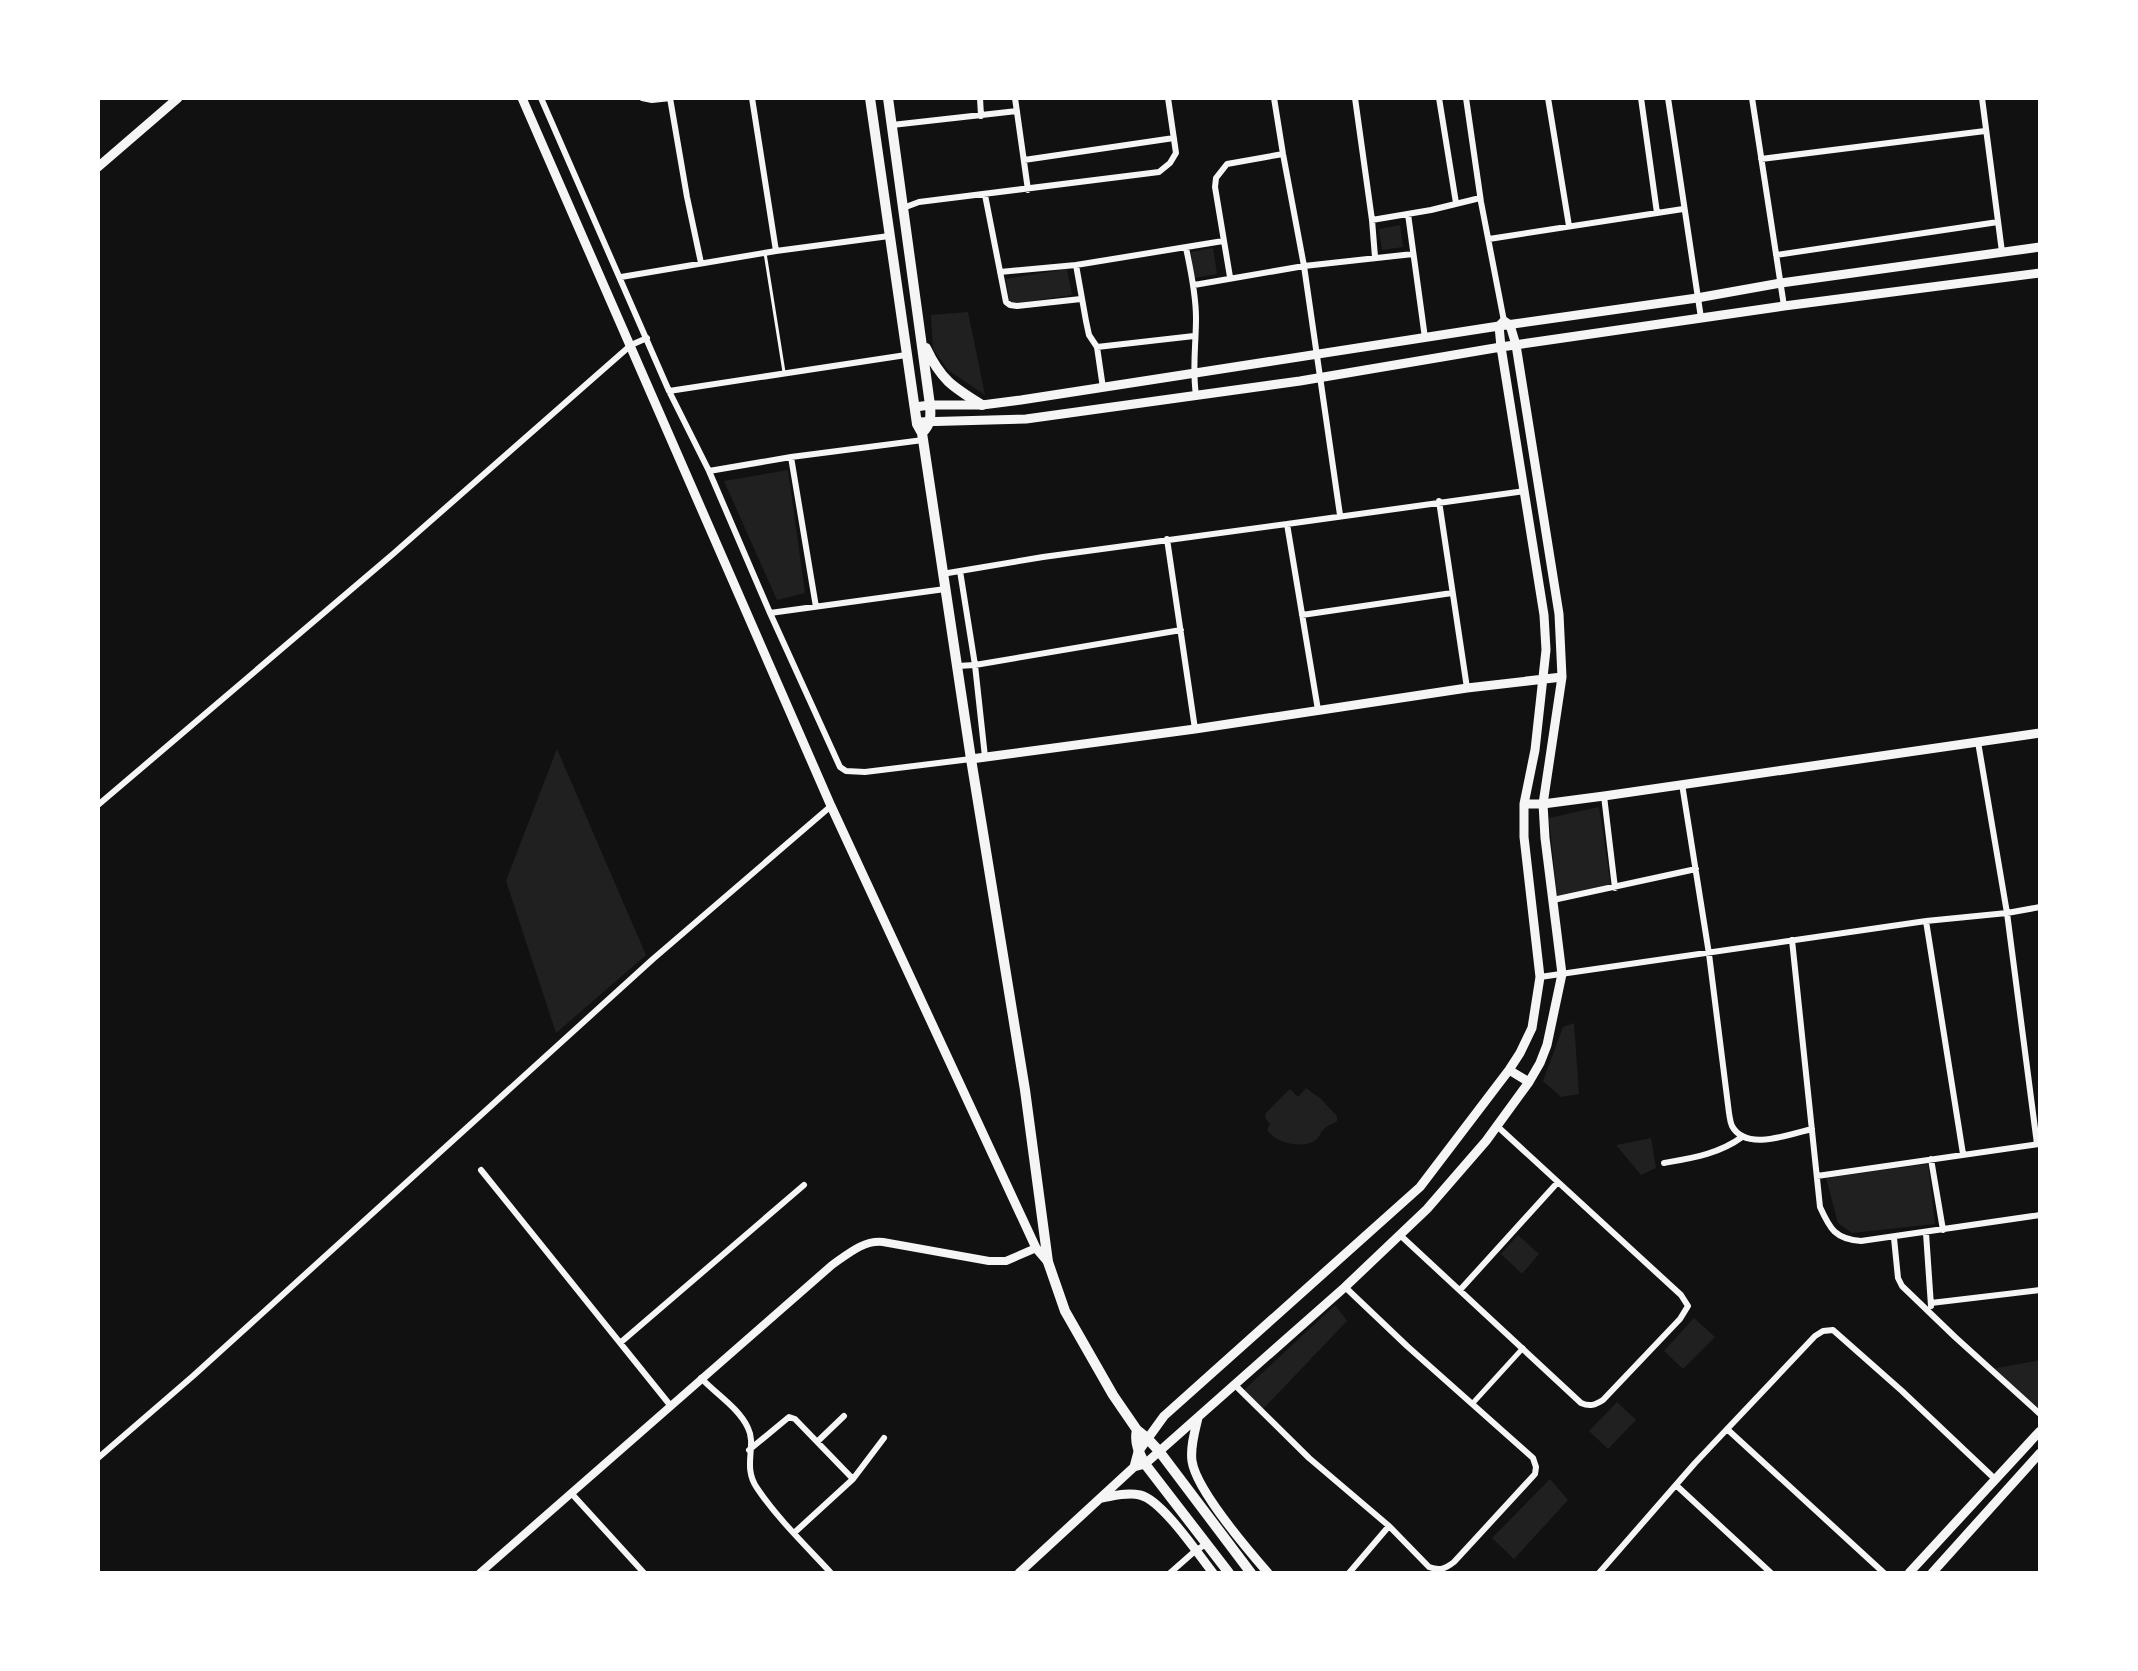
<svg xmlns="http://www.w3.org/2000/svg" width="2138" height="1671" font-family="Barlow,sans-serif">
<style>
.green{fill:#202020}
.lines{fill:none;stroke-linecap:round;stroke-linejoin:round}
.service{stroke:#f5f5f5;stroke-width:3}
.pedestrian{stroke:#f5f5f5;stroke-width:5}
.minor{stroke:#f5f5f5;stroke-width:6}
.tertiary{stroke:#f5f5f5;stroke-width:8}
.secondary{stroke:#f5f5f5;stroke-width:9}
.primary{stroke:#f5f5f5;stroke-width:10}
</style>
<rect width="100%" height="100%" fill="#111"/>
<path class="green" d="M1400 225 1403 247 1382 250 1379 229Z
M1213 248 1217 274 1194 278 1191 252Z
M1067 269 1072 295 1010 304 1006 279Z
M968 312 985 395 948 370 933 349 931 315Z
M788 470 805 593 777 600 724 481Z
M557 749 646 955 556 1033 506 881Z
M1599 807 1611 887 1557 896 1549 818Z
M1574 1023 1579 1094 1561 1097 1543 1081 1563 1027Z
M1306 1088 1320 1098 1337 1116V1121C1333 1124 1328 1125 1325 1128 1322 1130 1319 1137 1317 1139 1304 1150 1275 1143 1267 1130L1270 1124 1265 1118 1266 1113 1290 1089 1298 1097Z
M1651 1138 1656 1168 1641 1175 1616 1145Z
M1928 1164 1935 1224 1852 1233 1838 1223 1826 1178Z
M1518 1235 1539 1254 1522 1274 1501 1254Z
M1335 1305 1347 1321 1263 1409 1244 1390Z
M1694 1318 1715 1337 1683 1369 1664 1351Z
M2040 1360V1409L1992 1369Z
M1617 1402 1636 1420 1608 1449 1589 1431Z
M1550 1479 1568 1500 1514 1559 1492 1538Z"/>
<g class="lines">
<path class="service" d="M765 253 784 372"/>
<path class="pedestrian" d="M1472 1404 1523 1348"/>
<path class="minor" d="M541 98 669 391 709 471 770 613 840 767 846 771 865 772 971 759
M642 98 652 100 671 98
M670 98 687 197 701 263
M752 98 776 251
M980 98 981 116
M1015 98 1028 190
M1274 98 1283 154 1304 266 1340 515
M1355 98 1372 220 1375 257
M1439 98 1456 203
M1466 98 1481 202 1504 321
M1548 98 1569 226
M1641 98 1657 213
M1668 98 1701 318
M1752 98 1784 306
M1982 98 2002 252
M892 125 1017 111
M1761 159 1985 131
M1024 160 1174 138
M985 195 1006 302 1010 305 1017 306 1081 299
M903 208 919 202 1159 172 1170 163 1176 153 1168 98
M1408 214 1425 338
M1372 220 1431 210 1480 198
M1489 239 1683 209
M1186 248C1191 271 1196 295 1196 318 1196 345 1192 369 1196 395
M1776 255 1998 222
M1076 265 1086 321 1089 335 1097 347 1103 388
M1000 272 1076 265 1223 241
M621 277 776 251 889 236
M1230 277 1215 187 1216 178 1227 164 1283 154
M1194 285 1304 266 1413 254
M1097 347 1194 336
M669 391 906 355
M791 457 816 607
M709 471 791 457 923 440
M1439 501 1467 688
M1167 539 1195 729
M960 571 975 665 985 757
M942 574 1043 557 1287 524
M770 613 945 589
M1302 615 1452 593
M957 666 975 665 1181 630
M1318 710 1287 524 1525 491
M1978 742 2007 913 2037 1144
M1682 784 1709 954 1729 1113C1730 1118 1730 1122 1732 1126 1746 1152 1790 1134 1812 1129
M1604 796 1615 888
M98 805 393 554 631 345 647 338
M1553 900 1696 869
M1926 921 1963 1154
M1792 940 1820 1207C1830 1229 1835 1239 1861 1241L2040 1215
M1540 977 1926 921 2007 913 2040 907
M1931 1159 1943 1230
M1664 1163C1692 1158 1719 1154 1742 1137
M481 1170 670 1405
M1817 1176 2039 1144
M1926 1233 1931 1306
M1400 1235 1581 1403C1590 1407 1595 1405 1603 1400L1680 1319 1688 1306 1681 1295 1497 1126
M1894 1238 1898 1278 1902 1286 1955 1337 2040 1414
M1460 1290 1558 1182
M1931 1303 2040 1290
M620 1343 804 1185
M701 1378C716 1394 739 1408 748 1428 757 1446 742 1466 757 1488 777 1518 807 1547 831 1573
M1235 1385 1309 1458 1389 1526 1429 1567C1440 1571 1445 1569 1454 1562L1535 1474 1536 1467 1533 1458 1407 1346 1345 1287
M1727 1429 1884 1573
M818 1441 844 1416
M749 1450 789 1417 795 1419 853 1479
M98 1458 193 1376 653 959 831 806
M1677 1486 1771 1573
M572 1494 644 1573
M794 1533 853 1479 884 1438
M1170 1573 1195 1551 1206 1544
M1349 1573 1389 1526
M1599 1573 1695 1463 1815 1336 1823 1331 1833 1330 1902 1391 1996 1480"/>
<path class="tertiary" d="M480 1573 832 1265C848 1254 863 1240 883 1242L989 1261H1006L1036 1248"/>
<path class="secondary" d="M522 98 831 806 1036 1248 1048 1262
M98 167 178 98
M915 407 930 405H982L1021 400 1499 326 1697 298 1781 283 2040 247
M917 422 1026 419 1300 381 1501 347 1784 306 2040 273
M971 759 1195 729 1467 688 1562 677
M1524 804H1543L1604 796 2040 733
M1509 1070 1529 1082
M1198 1418C1195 1431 1190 1447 1192 1461 1196 1490 1248 1550 1268 1573
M1102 1498C1114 1496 1127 1492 1140 1495 1162 1500 1198 1554 1213 1573
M1019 1573 1134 1467 1138 1452 1164 1416 1420 1187 1509 1070 1520 1053 1532 1028 1540 977 1524 837V804L1535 750 1546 650 1544 615 1501 347 1499 326 1504 321 1510 325 1516 345 1559 614 1562 677 1543 804 1545 838 1562 974 1547 1045 1540 1063 1529 1082 1486 1141 1427 1209 1345 1287 1145 1464 1134 1467
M1909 1573 2040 1431
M1932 1573 2040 1453"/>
<path class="primary" d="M870 98 917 424 922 433 971 759 1025 1090 1048 1262 1065 1311 1113 1395 1137 1430 1147 1438 1159 1451 1251 1573
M888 98 930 405C931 417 931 424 922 433
M926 348C941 380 953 387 982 405
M1137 1430C1134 1442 1139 1453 1145 1464L1229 1573"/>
</g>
<rect width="2138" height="1671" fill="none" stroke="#ffffff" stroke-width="200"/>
</svg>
